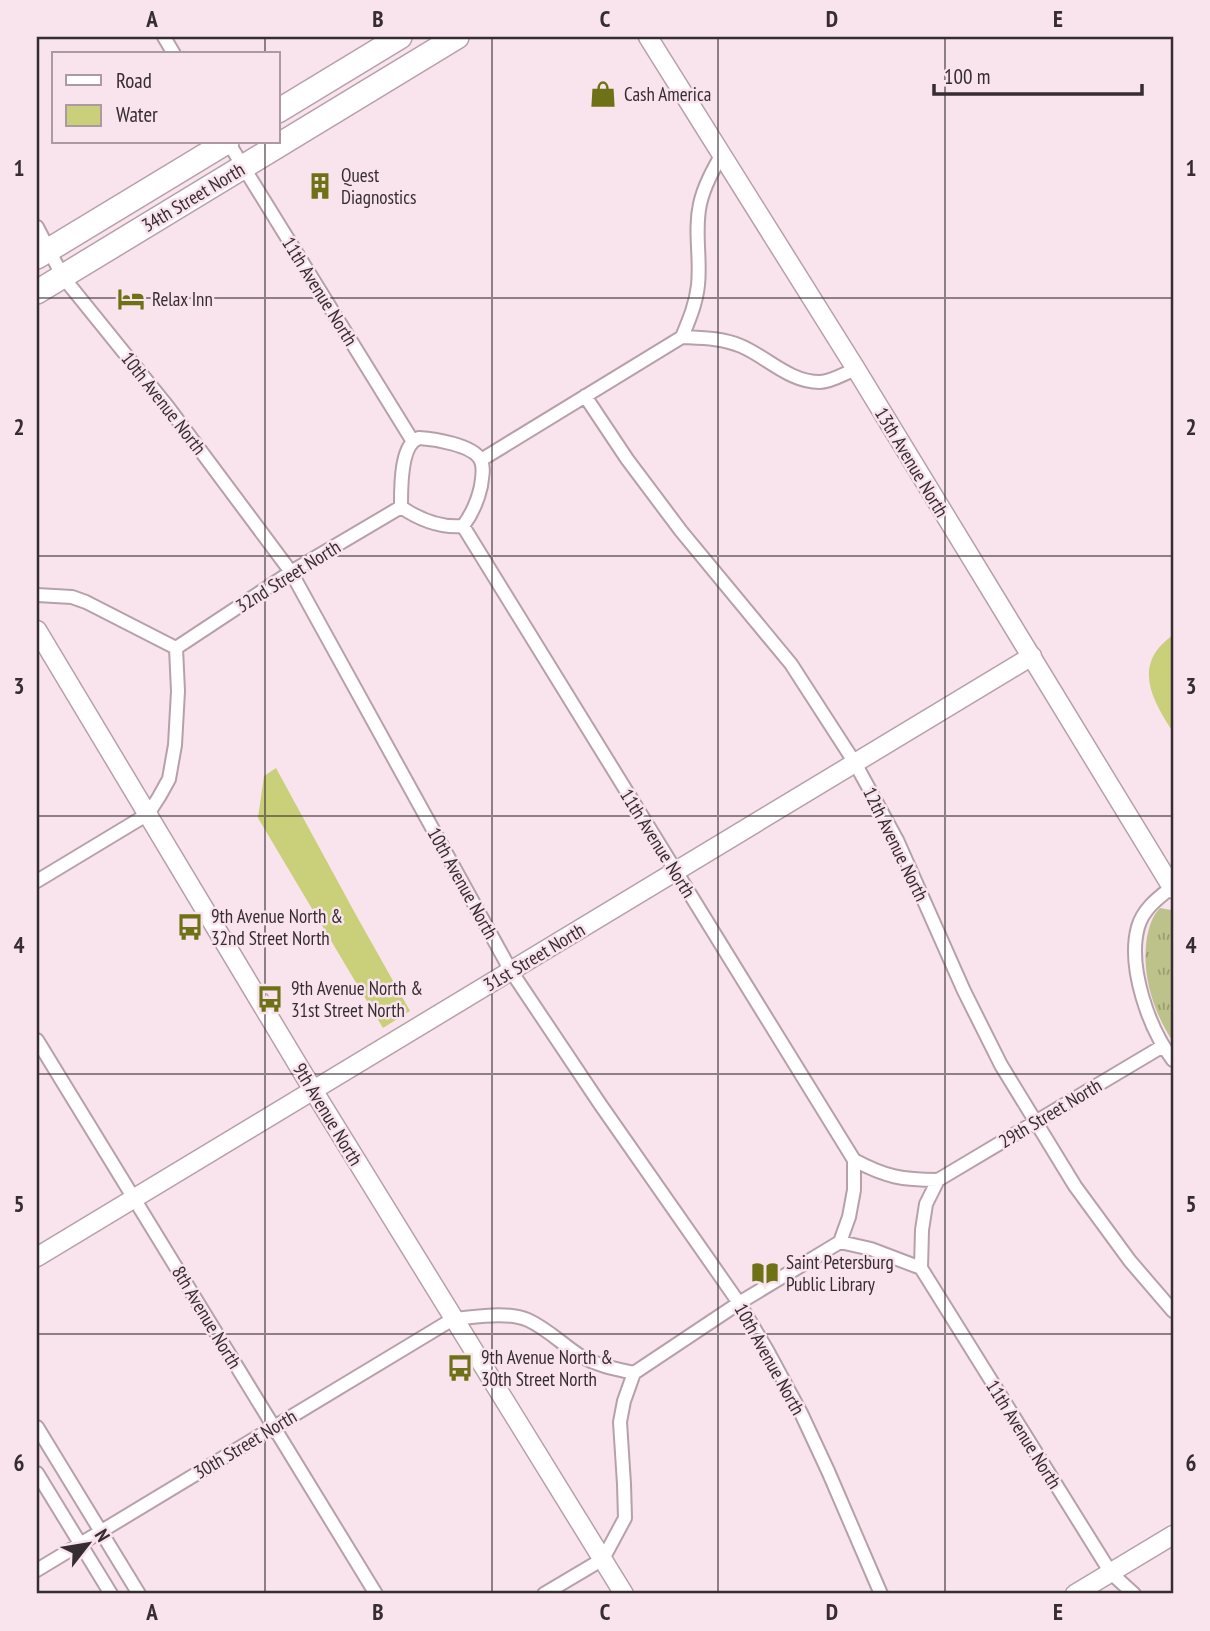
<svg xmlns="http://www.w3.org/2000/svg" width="1210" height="1631" font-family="'PT Sans Narrow',sans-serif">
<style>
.park{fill:url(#park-tufts)}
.water{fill:#cacf79}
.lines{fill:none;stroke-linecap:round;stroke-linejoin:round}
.street-casing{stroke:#b6a1aa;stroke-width:16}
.secondary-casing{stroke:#b6a1aa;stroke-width:21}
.highway-casing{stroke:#b6a1aa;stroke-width:26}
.street{stroke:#fff;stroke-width:12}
.secondary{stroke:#fff;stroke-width:18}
.highway{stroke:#fff;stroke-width:23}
.grid{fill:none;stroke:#352d31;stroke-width:2;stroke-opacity:0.55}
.labels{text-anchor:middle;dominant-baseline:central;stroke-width:5;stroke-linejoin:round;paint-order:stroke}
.poi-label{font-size:19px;fill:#352d31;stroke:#f9e3ed;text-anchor:start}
.street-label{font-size:19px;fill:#352d31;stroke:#f9e3ed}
.neatline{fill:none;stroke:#352d31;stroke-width:2.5}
.grid-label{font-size:23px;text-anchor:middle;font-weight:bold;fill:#352d31}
</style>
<defs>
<pattern id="park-tufts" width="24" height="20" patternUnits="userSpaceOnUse" patternTransform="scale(1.75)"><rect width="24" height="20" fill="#bdc18a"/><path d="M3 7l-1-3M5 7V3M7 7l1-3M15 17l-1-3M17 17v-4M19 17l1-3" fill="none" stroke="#9a9d71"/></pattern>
</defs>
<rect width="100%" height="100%" fill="#f9e3ed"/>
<path class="park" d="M1160 908 1171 910 1173 913V1042C1153 1011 1141 974 1147 937 1149 927 1152 916 1160 908Z"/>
<path class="water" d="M1173 635V732C1151 698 1132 664 1173 635Z
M276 768 356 915 410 1011 383 1028 258 818 264 776Z"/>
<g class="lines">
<defs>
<path id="street" d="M164 37 174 54
M228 142 412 440
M37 227 63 277 168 407 291 572 511 971 600 1104 739 1303 767 1350 801 1413 828 1471 881 1594
M682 337C702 338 722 338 741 346 767 357 789 382 820 382 831 382 845 373 856 369
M585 396 627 459 681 531 791 664 855 763 897 840 964 991 1001 1065 1075 1186 1130 1261 1173 1311
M419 438C435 439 472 445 480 459 485 467 482 477 481 486 478 500 472 514 463 526 441 528 420 520 401 507 401 489 400 444 419 438Z
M481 460 682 337C689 320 696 304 698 285 701 258 694 231 700 204 704 186 713 170 722 154
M463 526 854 1160C886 1177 902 1180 938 1180L1163 1046
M37 595 72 597 86 602 176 648 178 691 175 745 169 779 159 797 148 814 37 881
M176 648 291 572 401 507
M1172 887C1158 898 1143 909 1138 927 1127 967 1149 1029 1173 1060
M37 1040 376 1594
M840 1242 871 1249 921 1268
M921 1268 1111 1573 1134 1594
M921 1268 922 1230 926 1204 938 1180
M634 1373 739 1303 840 1242 849 1217 854 1190V1160
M37 1427 139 1594
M37 1473 111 1594
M37 1570 453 1319C476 1317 507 1311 528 1320 548 1329 564 1346 582 1357 599 1366 616 1369 634 1373L624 1401 620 1422 624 1484 625 1518 603 1559 544 1594"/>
<path id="secondary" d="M648 37 856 369 1173 889
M37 630 313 1090 624 1594
M37 1257 1032 656
M1075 1594 1173 1535"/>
<path id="highway" d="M278 111 400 37
M37 257 227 142
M37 292 457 37"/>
</defs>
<use href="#street" class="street-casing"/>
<use href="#secondary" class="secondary-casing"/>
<use href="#highway" class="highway-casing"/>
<use href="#street" class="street"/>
<use href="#secondary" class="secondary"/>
<use href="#highway" class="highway"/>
</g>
<path class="grid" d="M265 37V54M492 37V1594M718 37V1594M945 37V1594M265 142V1594M37 298H1173M37 556H1173M37 816H1173M37 1074H1173M37 1334H1173"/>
<defs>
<symbol id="shop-bare" viewBox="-9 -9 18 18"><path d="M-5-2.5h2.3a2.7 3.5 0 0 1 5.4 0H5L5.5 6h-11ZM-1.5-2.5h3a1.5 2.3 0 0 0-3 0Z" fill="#6e7116" stroke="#f9e3ed" stroke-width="2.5" paint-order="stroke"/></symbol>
<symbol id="building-bare" viewBox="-9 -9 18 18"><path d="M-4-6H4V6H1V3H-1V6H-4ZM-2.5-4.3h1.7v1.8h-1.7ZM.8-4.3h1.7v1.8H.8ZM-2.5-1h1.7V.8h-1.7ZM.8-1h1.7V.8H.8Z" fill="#6e7116" stroke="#f9e3ed" stroke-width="2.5" paint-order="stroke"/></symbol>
<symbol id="hotel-bare" viewBox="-9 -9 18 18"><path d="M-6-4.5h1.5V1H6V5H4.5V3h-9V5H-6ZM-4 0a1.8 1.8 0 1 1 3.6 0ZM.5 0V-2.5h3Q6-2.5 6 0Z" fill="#6e7116" stroke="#f9e3ed" stroke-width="2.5" paint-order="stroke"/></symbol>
<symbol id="bus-bare" viewBox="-9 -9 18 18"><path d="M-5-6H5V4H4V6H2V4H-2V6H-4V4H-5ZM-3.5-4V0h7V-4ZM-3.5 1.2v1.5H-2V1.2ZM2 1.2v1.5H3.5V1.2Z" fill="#6e7116" stroke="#f9e3ed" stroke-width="2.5" paint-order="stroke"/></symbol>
<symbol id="library-bare" viewBox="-9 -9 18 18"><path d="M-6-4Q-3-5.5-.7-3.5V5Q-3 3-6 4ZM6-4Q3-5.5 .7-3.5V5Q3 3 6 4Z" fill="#6e7116" stroke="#f9e3ed" stroke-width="2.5" paint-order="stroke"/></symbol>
</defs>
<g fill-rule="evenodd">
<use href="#shop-bare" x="584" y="75" width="38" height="38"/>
<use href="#building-bare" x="301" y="167" width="38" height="38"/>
<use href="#hotel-bare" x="112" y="280" width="38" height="38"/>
<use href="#bus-bare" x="171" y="908" width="38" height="38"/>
<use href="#bus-bare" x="251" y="980" width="38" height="38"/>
<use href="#library-bare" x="746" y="1254" width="38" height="38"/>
<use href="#bus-bare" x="441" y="1349" width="38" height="38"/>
</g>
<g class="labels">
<g class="poi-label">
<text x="624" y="94">Cash America</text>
<text x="341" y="175">Quest<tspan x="341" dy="22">Diagnostics</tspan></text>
<text x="152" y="299">Relax Inn</text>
<text x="211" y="916">9th Avenue North &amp;<tspan x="211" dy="22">32nd Street North</tspan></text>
<text x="291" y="988">9th Avenue North &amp;<tspan x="291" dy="22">31st Street North</tspan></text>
<text x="786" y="1262">Saint Petersburg<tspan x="786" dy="22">Public Library</tspan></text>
<text x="481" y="1357">9th Avenue North &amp;<tspan x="481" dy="22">30th Street North</tspan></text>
</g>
<g class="street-label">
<text transform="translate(193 197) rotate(-31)">34th Street North</text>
<text transform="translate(320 291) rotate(58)">11th Avenue North</text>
<text transform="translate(164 403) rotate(52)">10th Avenue North</text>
<text transform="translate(912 462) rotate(59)">13th Avenue North</text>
<text transform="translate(288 576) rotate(-32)">32nd Street North</text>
<text transform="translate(658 843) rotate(58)">11th Avenue North</text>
<text transform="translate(896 844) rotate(64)">12th Avenue North</text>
<text transform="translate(463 883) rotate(61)">10th Avenue North</text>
<text transform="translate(534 957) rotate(-31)">31st Street North</text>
<text transform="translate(1050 1113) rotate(-31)">29th Street North</text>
<text transform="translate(328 1114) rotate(59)">9th Avenue North</text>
<text transform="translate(207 1317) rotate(59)">8th Avenue North</text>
<text transform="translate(770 1359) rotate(61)">10th Avenue North</text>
<text transform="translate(1024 1434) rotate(58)">11th Avenue North</text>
<text transform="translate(245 1444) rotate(-31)">30th Street North</text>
</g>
</g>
<rect width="1210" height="1631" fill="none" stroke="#f9e3ed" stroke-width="77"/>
<rect x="52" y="52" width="228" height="91" fill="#f9e3ed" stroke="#ab9aa2" stroke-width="2"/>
<rect x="66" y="75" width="35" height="10" fill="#ffffff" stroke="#ab9aa2" stroke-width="2"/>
<text x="116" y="88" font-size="21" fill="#352d31">Road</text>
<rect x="66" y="105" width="35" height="21" fill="#cacf79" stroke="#ab9aa2" stroke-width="2"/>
<text x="116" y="122" font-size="21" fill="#352d31">Water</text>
<g transform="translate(88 1544) rotate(59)" stroke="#f9e3ed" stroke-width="5" paint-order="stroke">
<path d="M0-5L12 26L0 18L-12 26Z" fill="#352d31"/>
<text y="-10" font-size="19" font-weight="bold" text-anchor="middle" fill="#352d31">N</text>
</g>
<path d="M934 84v10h208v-10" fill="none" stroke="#352d31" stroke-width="3.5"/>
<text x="944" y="84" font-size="21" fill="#352d31" stroke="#f9e3ed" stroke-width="5" paint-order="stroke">100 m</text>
<rect x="38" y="38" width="1134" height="1554" class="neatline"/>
<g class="grid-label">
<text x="152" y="27">A</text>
<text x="378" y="27">B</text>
<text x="605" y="27">C</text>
<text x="832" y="27">D</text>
<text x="1058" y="27">E</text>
<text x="19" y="176">1</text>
<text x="1191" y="176">1</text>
<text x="19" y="435">2</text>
<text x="1191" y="435">2</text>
<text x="19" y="694">3</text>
<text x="1191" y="694">3</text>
<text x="19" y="953">4</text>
<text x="1191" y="953">4</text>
<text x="19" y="1212">5</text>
<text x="1191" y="1212">5</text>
<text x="19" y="1471">6</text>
<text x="1191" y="1471">6</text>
<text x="152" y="1620">A</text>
<text x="378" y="1620">B</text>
<text x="605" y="1620">C</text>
<text x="832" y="1620">D</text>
<text x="1058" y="1620">E</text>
</g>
</svg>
